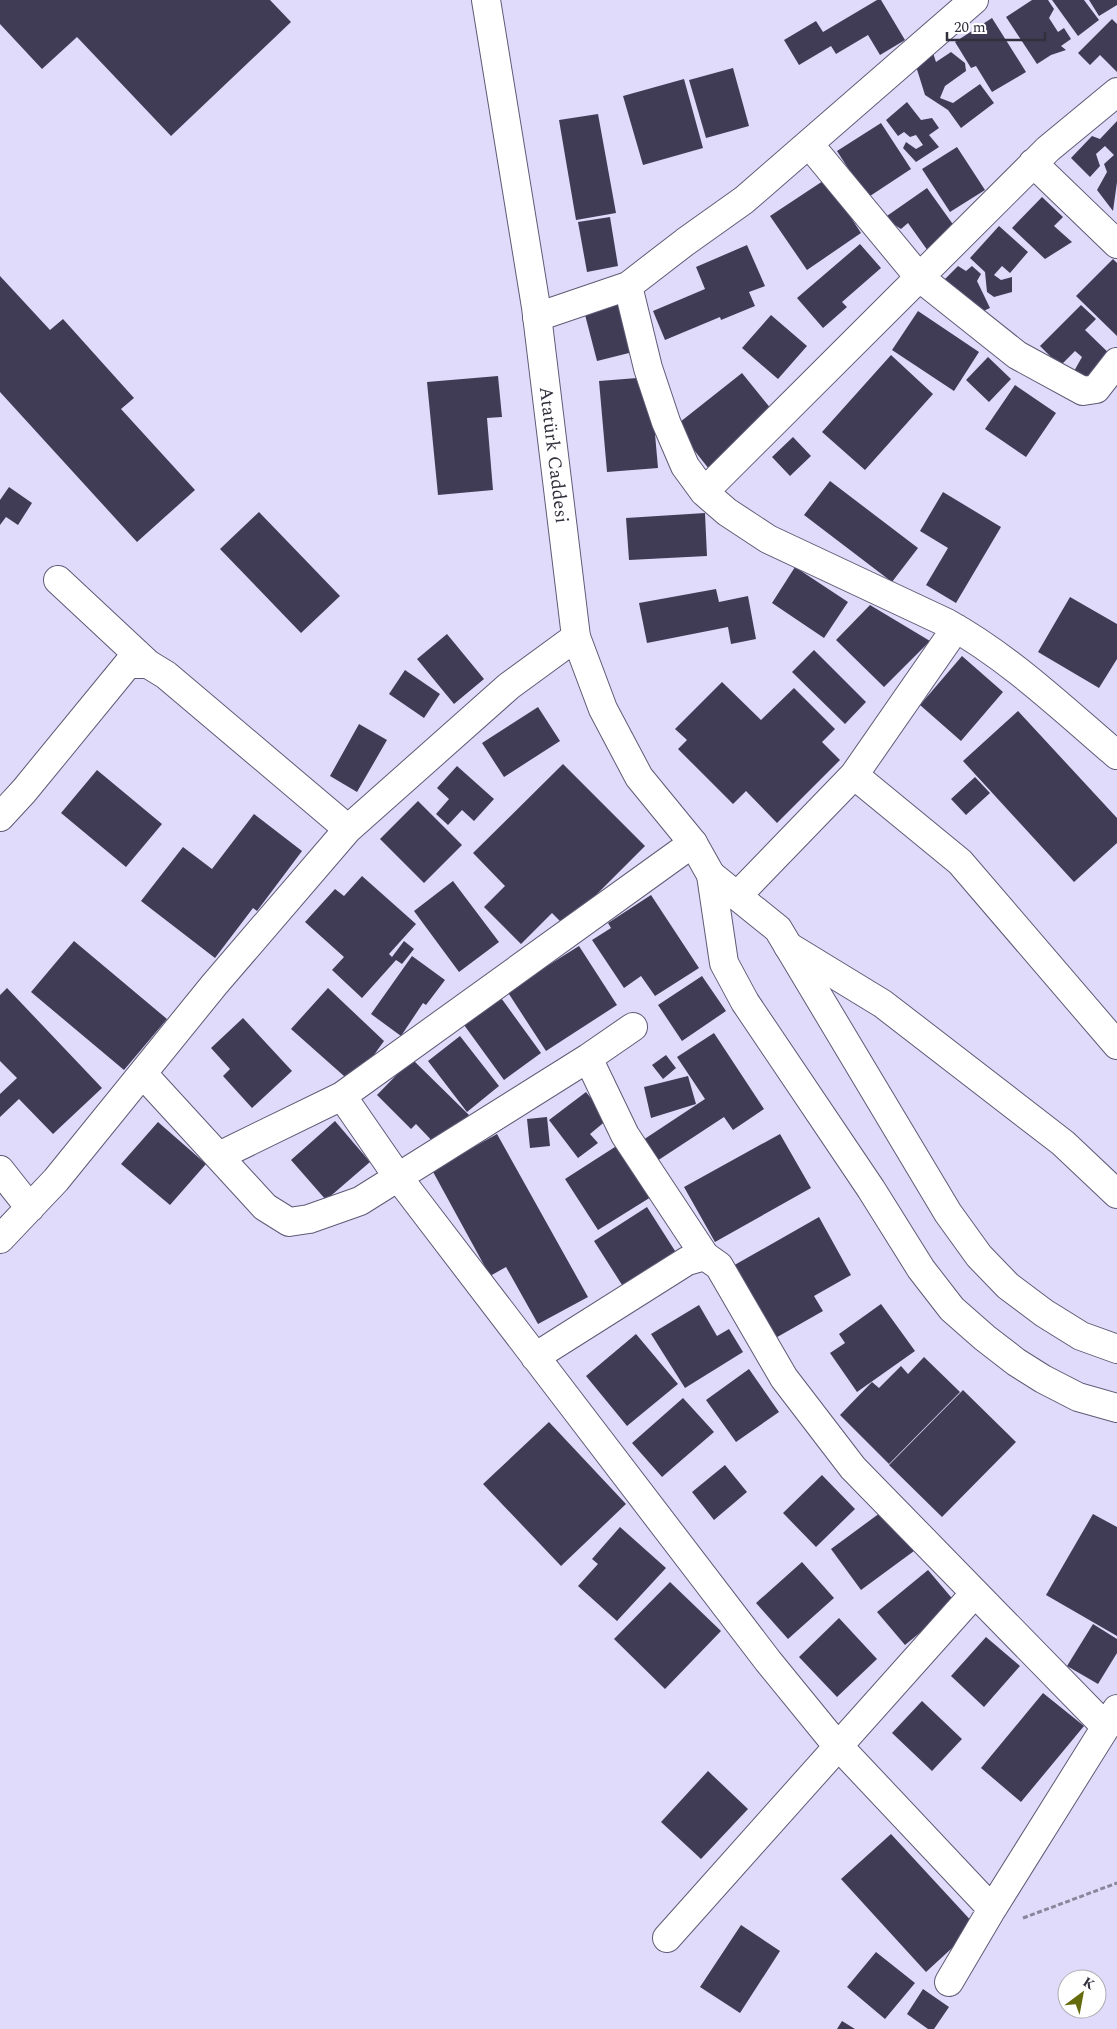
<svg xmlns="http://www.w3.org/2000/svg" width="1117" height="2029" font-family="Spectral,serif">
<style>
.building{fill:#413c56}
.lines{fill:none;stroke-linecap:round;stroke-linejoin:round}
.minor-casing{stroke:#5f5a75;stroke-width:30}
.major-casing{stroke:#5f5a75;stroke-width:30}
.path{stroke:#89859b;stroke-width:3;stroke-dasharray:5 2.5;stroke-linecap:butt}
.minor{stroke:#fff;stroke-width:28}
.major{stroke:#fff;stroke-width:28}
.labels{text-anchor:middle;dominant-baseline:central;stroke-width:5;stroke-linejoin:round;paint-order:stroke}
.street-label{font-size:19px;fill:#32303c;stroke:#fff}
</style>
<rect width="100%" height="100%" fill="#e1dbfb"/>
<path class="building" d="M0 0H270L291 22 171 136 77 37 42 69 0 24Z
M877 0H881L905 40 880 55 868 35 836 54 831 46 799 65 784 40 816 21 823 32Z
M1032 0H1048L1054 9 1049 18 1058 32 1064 28 1071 39 1061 46 1066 50 1051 55 1037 64 1006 17Z
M1052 0H1084L1099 20 1078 36Z
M1089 0H1117V5L1099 16Z
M992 18 1026 72 992 92 976 66 971 68 955 42Z
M1112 19 1117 24V72L1100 55 1090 65 1078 53Z
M931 47 936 62 951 52 965 63 966 71 945 86 940 98 953 103 980 84 994 103 961 128 948 110 925 95 915 63Z
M733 68 749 126 706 138 689 80Z
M684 79 703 148 643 165 623 96Z
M907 102 921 120 932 118 939 128 929 135 939 147 916 162 903 148 906 142 916 149 923 145 916 135 910 137 904 132 898 136 886 120Z
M598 114 616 213 576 220 559 120Z
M1117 121V182L1113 211 1097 190 1107 172 1104 164 1114 155 1105 146 1096 154 1100 166 1090 177 1071 158 1092 136 1100 139Z
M881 123 911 169 867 198 837 151Z
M957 147 985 190 950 212 922 169Z
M826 179 861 233 807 270 770 216Z
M927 188 957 230 928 251 908 223 901 229 884 218Z
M1042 197 1063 217 1054 226 1072 242 1045 259 1012 228Z
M610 217 618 266 587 272 578 222Z
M999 226 1028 252 1010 273 1002 266 994 275 1001 280 1012 277V292L994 297 987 292 985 272 970 258Z
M860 244 881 268 842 302 847 307 823 328 797 298Z
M747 245 765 286 749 292 755 306 721 320 720 317 665 340 653 311 705 289 696 267Z
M1113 259 1117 263V336L1076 296Z
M958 266 966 271 972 266 981 274 977 281 990 308 979 313 945 279Z
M0 276 50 330 63 319 134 398 121 409 195 490 137 542 0 392Z
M620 299 633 352 597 361 583 307Z
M1081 305 1096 319 1085 330 1116 360 1097 380 1073 373 1082 357 1075 351 1060 366 1040 346Z
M918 311 979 352 954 391 892 350Z
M771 315 807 346 778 379 742 348Z
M891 355 933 394 865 470 822 432Z
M988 357 1011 379 989 402 966 380Z
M742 373 776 415 709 469 675 426Z
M498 376 502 417 487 418 493 490 438 495 427 382Z
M650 377 658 468 607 472 599 381Z
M1015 385 1056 413 1026 457 985 429Z
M793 437 811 456 790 476 772 457Z
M830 481 918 548 892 582 804 515Z
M9 487 32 503 18 525 6 517 0 525V500Z
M943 492 1001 527 956 603 926 585 948 548 920 531Z
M259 512 340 596 301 633 220 549Z
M705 513 707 556 629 560 626 518Z
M795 567 848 602 824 638 772 603Z
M716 589 719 602 748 596 756 639 731 644 728 627 647 643 639 603Z
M1070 597 1117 624V659L1099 688 1038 652Z
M870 605 930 641 884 687 836 640Z
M447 634 484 679 454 704 417 659Z
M814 650 866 702 845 724 792 672Z
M962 656 1003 692 961 741 920 705Z
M405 670 440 694 424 718 389 694Z
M722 682 761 720 794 688 835 729 822 742 840 760 777 823 746 791 733 804 678 749 687 740 675 729Z
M538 707 560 741 504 777 482 743Z
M1018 711 1117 818V843L1074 882 963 761Z
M359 724 387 740 357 792 330 776Z
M563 764 645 846 565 926 552 913 521 944 484 907 505 886 473 853Z
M457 766 494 799 474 821 462 810 448 825 436 814 449 799 437 788Z
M97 770 162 824 126 867 61 813Z
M975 777 990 793 966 815 951 799Z
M418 801 462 845 424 883 380 839Z
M254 814 302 851 257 911 253 908 215 958 141 901 183 847 212 869Z
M362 876 416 924 389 954 392 957 404 941 414 949 402 964 396 960 362 998 332 970 344 957 305 922 335 889 344 896Z
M453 881 499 942 459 972 414 911Z
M651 895 699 968 655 996 641 976 624 988 592 940 611 928 608 923Z
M74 941 167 1019 124 1070 31 992Z
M579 946 617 1005 546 1051 507 991Z
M412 956 445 980 426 1005 423 1003 401 1036 371 1014Z
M702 976 726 1011 682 1041 658 1005Z
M7 988 102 1088 53 1134 19 1099 0 1117V1094L17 1078 0 1061V995Z
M328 988 384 1041 353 1084 291 1029Z
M496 991 541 1053 504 1080 459 1018Z
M243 1018 292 1071 252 1108 223 1076 230 1069 211 1048Z
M714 1033 764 1109 733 1130 724 1117 657 1161 643 1140 705 1099 677 1057Z
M460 1036 499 1086 467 1112 428 1061Z
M666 1055 676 1068 663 1079 652 1065Z
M412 1059 469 1115 438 1147 416 1124 411 1129 377 1095Z
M688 1076 696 1104 651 1118 644 1087Z
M586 1092 608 1119 590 1134 598 1143 578 1158 549 1120Z
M547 1117 550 1146 530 1148 527 1119Z
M335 1121 370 1162 326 1200 291 1160Z
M158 1122 206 1164 170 1205 121 1164Z
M497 1134 588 1297 538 1324 506 1267 490 1276 432 1170Z
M780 1134 811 1188 715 1242 684 1187Z
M618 1145 651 1197 598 1230 565 1179Z
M647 1207 677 1254 624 1288 594 1241Z
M819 1217 851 1275 814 1296 823 1311 772 1340 731 1267Z
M881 1304 915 1351 857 1392 830 1353 845 1343 839 1334Z
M699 1305 717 1336 729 1329 743 1352 685 1388 651 1334Z
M636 1334 678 1384 627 1426 586 1376Z
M924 1357 960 1392 889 1464 840 1415 872 1382 879 1388 901 1366 908 1374Z
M749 1369 779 1412 736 1442 706 1400Z
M963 1390 1016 1442 942 1517 889 1465Z
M683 1398 714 1432 662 1477 632 1443Z
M549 1422 626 1504 561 1566 483 1484Z
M725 1465 747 1492 714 1520 692 1492Z
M822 1475 855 1509 816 1547 783 1513Z
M884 1510 914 1551 861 1590 831 1549Z
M1093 1514 1117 1527V1636L1046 1595Z
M620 1527 666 1568 617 1621 578 1586 598 1564 592 1559Z
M802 1562 834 1598 788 1639 756 1603Z
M928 1570 956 1603 905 1645 877 1612Z
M670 1582 721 1631 665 1689 614 1639Z
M839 1618 877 1659 837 1697 799 1657Z
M1093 1624 1117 1639V1653L1098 1684 1067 1666Z
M986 1637 1020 1666 984 1707 951 1676Z
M1043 1693 1084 1726 1021 1802 981 1768Z
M922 1701 962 1739 932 1771 892 1733Z
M708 1771 748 1809 701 1859 661 1822Z
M891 1834 976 1926 926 1972 841 1879Z
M741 1925 780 1951 740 2013 700 1987Z
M876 1952 915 1983 885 2019 847 1987Z
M923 1989 949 2007 934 2029H928L907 2014Z
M842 2021 855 2029H837Z"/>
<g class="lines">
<defs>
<path id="minor" d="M809 144 919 277 1017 355 1083 391 1096 389 1117 362
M1033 163 1117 244
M628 286 648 368 666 422 685 466 704 492 727 512 768 539 947 623C1010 658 1062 708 1117 755
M537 317 628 286 685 242 744 200 974 0
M704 492 1048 149 1117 92
M58 580 148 664
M854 775 956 628
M0 817 24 791 128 664H148L166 675 348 829
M737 896 854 775 960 862 1117 1045
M788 946 883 1004 1063 1143 1117 1194
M588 1058 625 1135 705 1256
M143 1074 265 1207 289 1222 309 1219 360 1201 588 1058 633 1027
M342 1096 398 1177 768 1661 830 1737 992 1909
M219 1156 342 1096 693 843
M0 1170 30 1208
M0 1239 56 1180 214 985 348 829 509 686 576 637
M535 1357 687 1261 705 1256 719 1266 784 1378 853 1468 1106 1727
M667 1938 975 1593
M949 1982 992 1909 1117 1709"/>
<g id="major">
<path id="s1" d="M486 0 536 307 576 637 603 709 639 777 693 843 711 875 778 929 948 1213 979 1256 1008 1286 1044 1313 1081 1336 1117 1349"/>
<path d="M711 875 724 963 745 1002 871 1189 921 1269 952 1309 985 1338 1016 1362 1043 1379 1078 1397 1117 1408"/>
</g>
</defs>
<use href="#minor" class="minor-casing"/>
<use href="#major" class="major-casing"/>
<path class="path" d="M1023 1918 1117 1883"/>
<use href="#minor" class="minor"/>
<use href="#major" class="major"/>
</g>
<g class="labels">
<g class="street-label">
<text stroke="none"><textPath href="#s1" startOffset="460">Atatürk Caddesi</textPath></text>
</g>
</g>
<g transform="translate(1082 1994) rotate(32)"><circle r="24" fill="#ffffff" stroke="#adacb1"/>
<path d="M0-4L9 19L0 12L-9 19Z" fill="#656a0c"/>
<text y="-8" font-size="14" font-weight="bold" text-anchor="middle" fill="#32303c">K</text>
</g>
<path d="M947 32v8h98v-8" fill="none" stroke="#32303c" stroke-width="2.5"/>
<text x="954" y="32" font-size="15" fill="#32303c" stroke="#ffffff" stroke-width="4" paint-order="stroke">20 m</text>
</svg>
